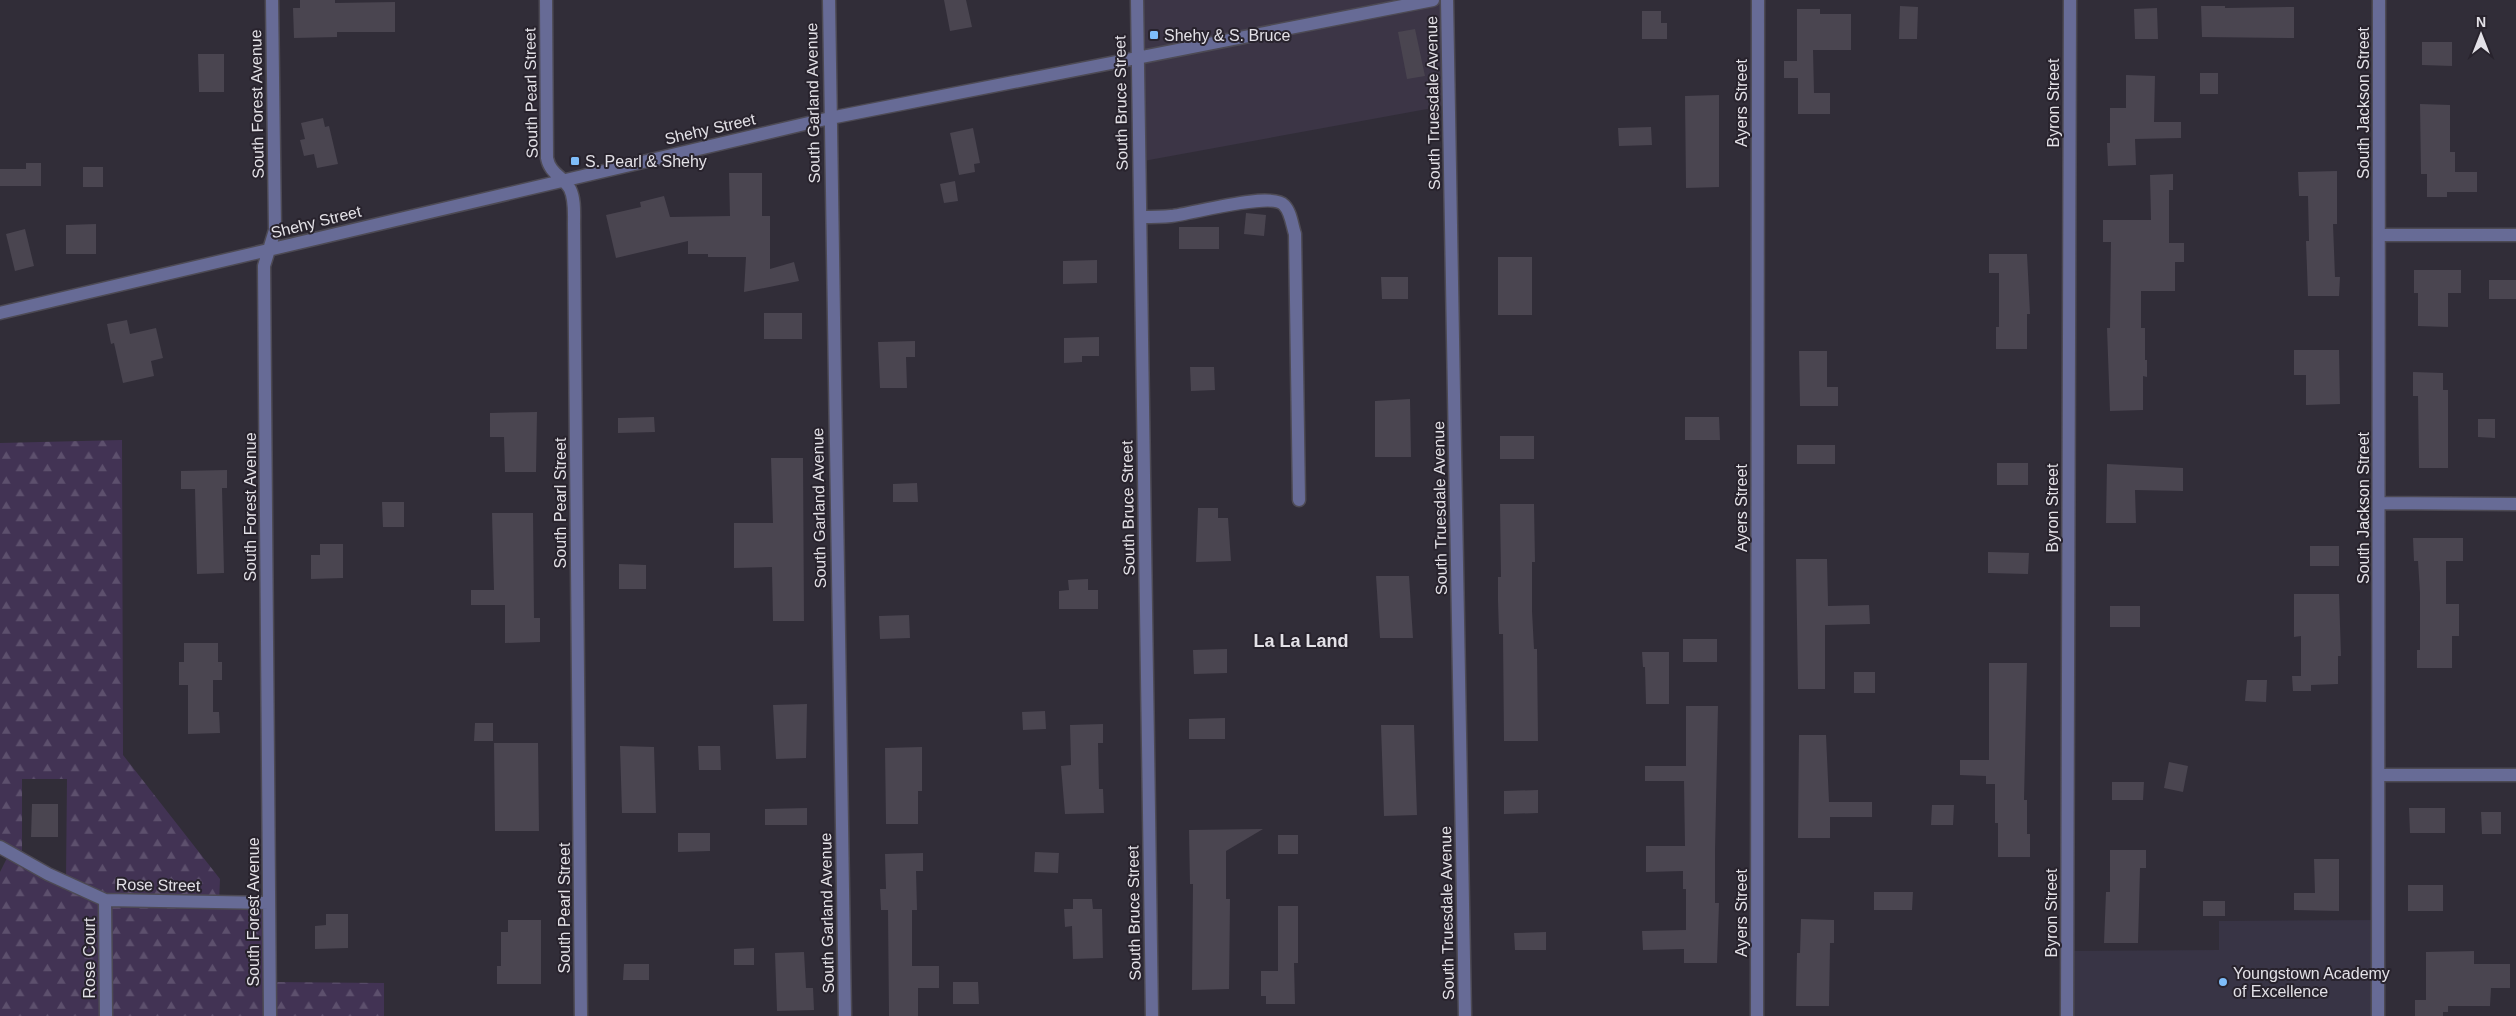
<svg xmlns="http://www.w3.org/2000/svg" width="2516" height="1016" font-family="Arial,sans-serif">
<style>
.built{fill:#3c3546}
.education{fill:#383445}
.forest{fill:url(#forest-firs);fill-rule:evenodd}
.building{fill:#4a4550}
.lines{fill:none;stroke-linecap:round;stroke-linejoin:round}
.minor-casing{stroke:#4d4a54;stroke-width:15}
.minor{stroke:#676b96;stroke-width:12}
.poi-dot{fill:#7ebdf9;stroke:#28232d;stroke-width:2}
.labels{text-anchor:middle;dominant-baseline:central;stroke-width:4;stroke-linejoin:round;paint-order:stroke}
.poi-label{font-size:16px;fill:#e3e1e7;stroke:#28232d;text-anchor:start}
.street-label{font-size:16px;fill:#e3e1e7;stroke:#28232d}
.neighbourhood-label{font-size:18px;font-weight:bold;fill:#e3e1e7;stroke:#28232d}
</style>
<defs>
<pattern id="forest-firs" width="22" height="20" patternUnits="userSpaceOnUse" patternTransform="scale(1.25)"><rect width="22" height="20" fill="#423354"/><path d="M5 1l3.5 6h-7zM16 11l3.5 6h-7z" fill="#5d506d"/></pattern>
</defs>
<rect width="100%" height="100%" fill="#312d38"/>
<path class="built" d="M1137 0H1447L1449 105 1138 162Z"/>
<path class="education" d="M2378 920V1016H2067V951L2219 950V921Z"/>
<path class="forest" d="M122 440 123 755 220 879 219 902 269 903 270 982 384 983V1016H0V872L10 852 0 847V443ZM22 779H67L66 881 22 859Z"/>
<path class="building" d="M300 0H335V3L395 2V32H337V37L294 38 293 8H300Z
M944 0H966L972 27 950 31Z
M1900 6 1918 7 1917 39H1899Z
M2201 6H2225V8L2294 7V38L2202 37Z
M2157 8 2158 39H2135L2134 9Z
M1797 9H1820V14H1851V50H1813L1814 93H1830V114H1798V78H1784V61H1797Z
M1642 11H1661V23H1667V39H1642Z
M1415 29 1425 76 1407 79 1398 32Z
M2422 42H2452V66L2422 65Z
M198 54H224V92H199Z
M2200 73H2218V94H2200Z
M2126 75 2155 76 2154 122H2181V138L2135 139 2136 165 2108 166 2107 143H2110V108H2126Z
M1719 95V187L1686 188 1685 96Z
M2420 104 2450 105V152H2455V172H2477V192H2447V197H2427V174H2421Z
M323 118 325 127 329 126 338 164 317 168 314 154 304 156 300 140 305 139 301 123Z
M1651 127 1652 145 1619 146 1618 128Z
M973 128 980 163 974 164 975 172 959 175 950 133Z
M26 163H41V186H0V169H26Z
M83 167H103V187H83Z
M2337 171V224H2333L2335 277H2340L2339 296H2308L2306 241H2309L2308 196H2299L2298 172Z
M729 173H762V216H770V269L794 262 799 281 744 292 746 257H708V254H688V241L616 258 606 215 641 207 640 202 664 196 670 217 730 216Z
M2173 174V190H2169V243H2184V262H2175V291H2141V328H2145V360H2147V377L2143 376V410L2110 411 2107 328H2110L2111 242H2103V220H2151L2150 175Z
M955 181 958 201 944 203 940 184Z
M1246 213 1266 215 1264 236 1244 234Z
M96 224V254H66V225Z
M1179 227H1219V249H1179Z
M25 229 34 266 15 271 6 234Z
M1989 254H2027L2030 314H2027V349H1996V327H1999V273H1989Z
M1498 257H1532V315H1498Z
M1097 260V283L1063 284V261Z
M2414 270H2461V293H2448V327L2418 326V293H2414Z
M1381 277H1408V299H1382Z
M2489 280H2516V299H2489Z
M764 313H802V339H764Z
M127 320 130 334 156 328 163 358 151 361 154 376 123 383 114 343 111 344 107 324Z
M1099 337V356H1082V362L1064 363V338Z
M915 341V357H906L907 388H880L878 342Z
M2294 350H2339L2340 404 2306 405V375H2294Z
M1799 351H1827V387H1838V406H1800Z
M1190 367H1214L1215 390 1191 391Z
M2413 372 2443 373V390H2448V468H2419L2418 396H2413Z
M1410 399 1411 457H1375V401Z
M537 412 536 472H505L504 437H490V413Z
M654 417 655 432 618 433V418Z
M1685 417H1719L1720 440H1685Z
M2478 419H2495V438L2478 437Z
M1500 436H1534V459H1500Z
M1797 445H1835V464H1797Z
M771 458H803L804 621H773L772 567 734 568V523H773Z
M1997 463H2028V485H1997Z
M2107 464 2183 468V491L2135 490 2136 523H2106Z
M227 470V488H222L224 573 197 574 195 489H181V471Z
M917 483 918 502H893V484Z
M382 502H404V527H383Z
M1500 504H1534L1535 562H1532V611L1534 649H1537L1538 741H1504L1503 634H1499L1498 600V577H1501Z
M1198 508H1218V518H1228L1231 561 1196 562Z
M492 513H533L534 618H540V642L505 643V605H471V590H494Z
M2413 538H2463V561H2446V604H2459V636H2452V668H2417V650H2420V593L2418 561H2414Z
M320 544H343V578L311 579V555H320Z
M2310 546H2339V566H2310Z
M1988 552 2029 553 2028 574 1988 573Z
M1796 559H1827L1828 606 1869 605 1870 624 1825 625V689H1798Z
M619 564 646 565V589H619Z
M1376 576H1409L1413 638H1380Z
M1088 579V590H1098V609H1059V591L1069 590 1068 580Z
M2294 594H2339L2341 656H2338V684L2311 685V691H2293L2292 676H2301V636L2294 637Z
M2110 606H2140V627H2110Z
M909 615 910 638 880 639 879 616Z
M1683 639H1717V662H1683Z
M184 643H218V662H222V680H213V712H219L220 733 188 734V685H179V662H184Z
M1227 649V673L1194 674 1193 650Z
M1642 652H1669V704H1646L1645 667H1643Z
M1989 663H2027L2024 800H2027V834H2030V857H1998V823H1995V784H1986V776L1960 775V760H1989Z
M1854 672H1875V693H1854Z
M2247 680H2267L2266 702 2245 701Z
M807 704 806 758 776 759 773 705Z
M1686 706H1718L1715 851V903H1719L1717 963H1684V949L1643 950 1642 931 1686 930V889H1683V871L1646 872V846H1685L1684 781H1645V766H1686Z
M1045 711 1046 729 1023 730 1022 712Z
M1225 718V739H1189V719Z
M475 723H493V741H474Z
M1103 724V743H1098L1099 789H1103L1104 813 1065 814 1061 766 1071 765 1070 725Z
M1381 725H1414L1417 815 1384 816Z
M1799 735H1826L1829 802H1872V817H1830V838H1798Z
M494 743H538L539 831H495Z
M620 746 654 747 656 813H622Z
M698 746H720L721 770H699Z
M922 747V791H918V824H886L885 748Z
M2169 762 2188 766 2183 792 2164 788Z
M2112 782H2144L2143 800H2112Z
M1538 790V813L1504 814V791Z
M32 804H58V837H31Z
M1932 805H1954L1953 825H1931Z
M807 808V825H765V809Z
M2409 808H2445V833H2410Z
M2481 812H2501V834H2482Z
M1263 829 1226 851V899H1230L1229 989 1192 990 1193 884H1190L1189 830Z
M678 833H710V851L678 852Z
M1278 835H1298V854H1278Z
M2110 850H2146V868H2140L2138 943H2104L2106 892H2110Z
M1035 852 1059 853 1058 873 1034 872Z
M923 853V871H916L917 910H912V966H939V988H918V1016H889L888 910H881L880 889H886L885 854Z
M2314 859H2339V911L2294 910V893H2315Z
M2408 885H2443V911H2408Z
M1874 892H1913L1912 910H1874Z
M1073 899H1092L1093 909H1102L1103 958 1073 959 1072 926 1065 927 1064 909H1073Z
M2203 901H2225V916H2203Z
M1278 906H1298V963H1294L1295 1004H1266V996H1261V971H1278Z
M326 914H348V948L315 949V926L326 925Z
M1801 919 1834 920V943H1830L1829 1006H1796L1797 953H1800Z
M508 920H541V984H497V966H501V932H508Z
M1546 932V950H1515L1514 933Z
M754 948V965H734V949Z
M2474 951V964H2510V988H2491L2490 1006H2448V1012H2443V1016H2415V1000H2426V952Z
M804 952 806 988H813L814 1010 777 1011 775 953Z
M624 964H649V980H623Z
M953 982H978L979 1004H953Z"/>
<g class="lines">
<defs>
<path id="minor" d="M546 0 547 158C550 174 563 176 570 189 575 199 574 213 574 224L581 1016
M829 0 845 1016
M1137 0 1152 1016
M1447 0 1465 1016
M1141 217C1151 217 1161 217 1171 216 1192 214 1271 191 1284 205 1291 212 1292 225 1295 234L1299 500
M2380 235H2516
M0 313 830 118 1433 0
M2379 503 2516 504
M2379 775H2516
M0 847 48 874 105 900 269 903
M105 900 106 1016
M270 1016 264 266 275 230 272 0
M1757 1016 1758 0
M2067 1016 2070 0
M2378 1016 2379 0"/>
</defs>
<use href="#minor" class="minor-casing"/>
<use href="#minor" class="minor"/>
</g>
<g class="poi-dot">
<rect x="1149" y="30" width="10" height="10" rx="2.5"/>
<rect x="570" y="156" width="10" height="10" rx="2.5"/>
<circle cx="2223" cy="982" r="5"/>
</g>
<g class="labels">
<g class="poi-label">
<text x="1164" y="35">Shehy &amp; S. Bruce</text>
<text x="585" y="161">S. Pearl &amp; Shehy</text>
<text x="2233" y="973">Youngstown Academy<tspan x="2233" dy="18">of Excellence</tspan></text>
</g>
<g class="street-label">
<text transform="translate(531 93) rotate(-91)">South Pearl Street</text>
<text transform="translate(813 103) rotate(-91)">South Garland Avenue</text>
<text transform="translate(1121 103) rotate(-91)">South Bruce Street</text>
<text transform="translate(1433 103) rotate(-91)">South Truesdale Avenue</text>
<text transform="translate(1741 103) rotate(-90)">Ayers Street</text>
<text transform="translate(2053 103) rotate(-90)">Byron Street</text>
<text transform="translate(2363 103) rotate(-90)">South Jackson Street</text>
<text transform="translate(257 104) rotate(-91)">South Forest Avenue</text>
<text transform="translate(710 129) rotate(-13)">Shehy Street</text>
<text transform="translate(316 222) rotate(-14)">Shehy Street</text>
<text transform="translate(560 503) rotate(-90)">South Pearl Street</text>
<text transform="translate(250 507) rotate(-90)">South Forest Avenue</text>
<text transform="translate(819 508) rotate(-91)">South Garland Avenue</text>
<text transform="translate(1128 508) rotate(-91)">South Bruce Street</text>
<text transform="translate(1440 508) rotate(-91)">South Truesdale Avenue</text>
<text transform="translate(1741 508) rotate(-90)">Ayers Street</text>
<text transform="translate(2052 508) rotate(-90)">Byron Street</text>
<text transform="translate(2363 508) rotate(-90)">South Jackson Street</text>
<text transform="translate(158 885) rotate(1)">Rose Street</text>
<text transform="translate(564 908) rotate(-90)">South Pearl Street</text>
<text transform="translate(253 912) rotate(-90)">South Forest Avenue</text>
<text transform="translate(827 913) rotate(-91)">South Garland Avenue</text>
<text transform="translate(1134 913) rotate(-91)">South Bruce Street</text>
<text transform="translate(1447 913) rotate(-91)">South Truesdale Avenue</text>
<text transform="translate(1741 913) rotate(-90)">Ayers Street</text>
<text transform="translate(2051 913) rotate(-90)">Byron Street</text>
<text transform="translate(89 958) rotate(-90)">Rose Court</text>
</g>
<g class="neighbourhood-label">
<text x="1301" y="641">La La Land</text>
</g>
</g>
<g transform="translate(2481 35)" stroke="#28232d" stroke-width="4" paint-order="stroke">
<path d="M0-4L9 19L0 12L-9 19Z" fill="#e3e1e7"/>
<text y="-8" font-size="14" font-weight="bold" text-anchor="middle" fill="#e3e1e7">N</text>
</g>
</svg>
